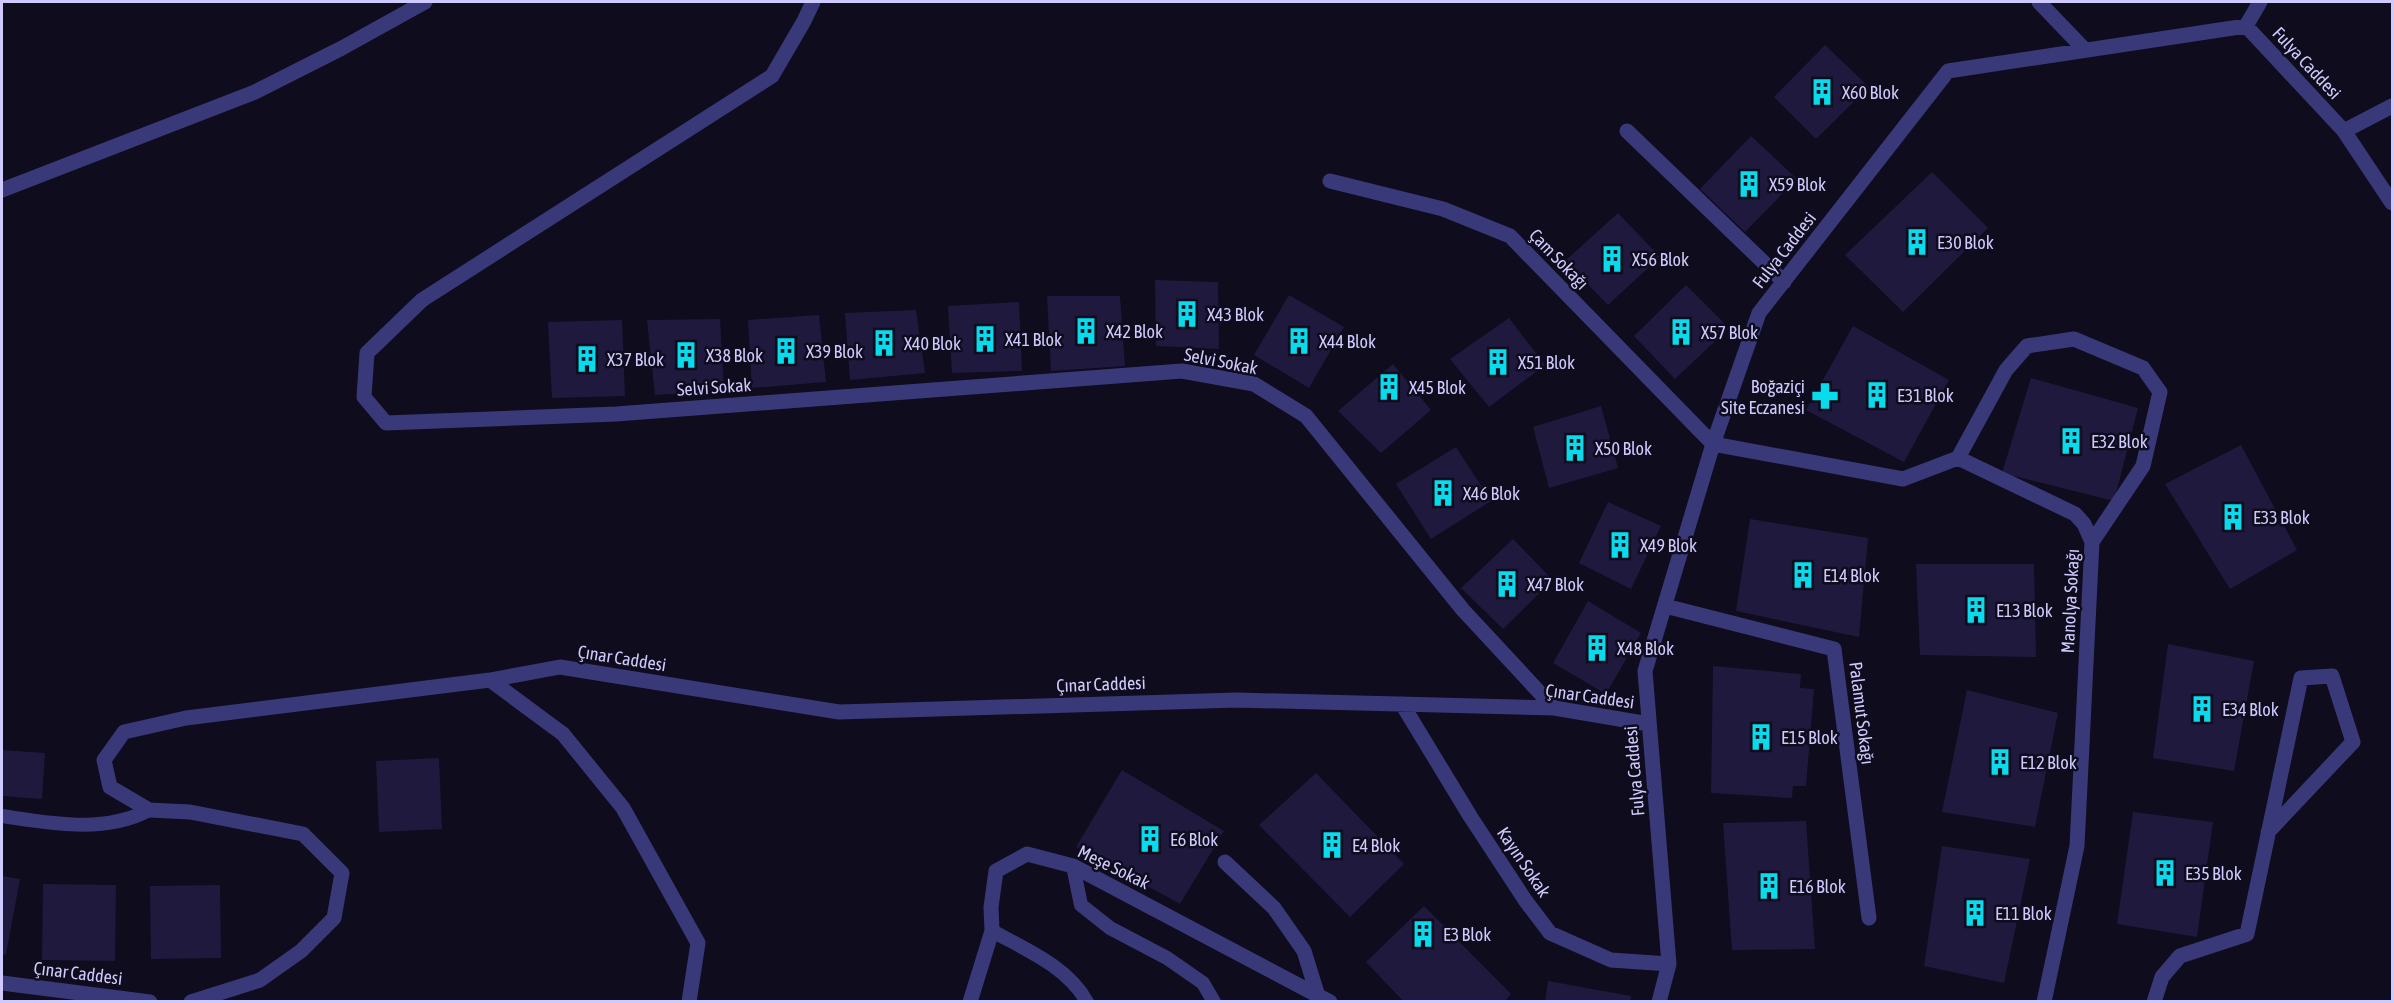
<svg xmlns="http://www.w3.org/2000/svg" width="2394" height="1003" font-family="'Asap Condensed',sans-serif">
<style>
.building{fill:#1f193d}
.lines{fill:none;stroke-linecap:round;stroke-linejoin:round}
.lane{stroke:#39397a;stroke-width:14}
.street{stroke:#39397a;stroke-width:15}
.labels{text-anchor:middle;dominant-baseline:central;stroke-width:5;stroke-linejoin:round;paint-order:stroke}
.street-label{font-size:18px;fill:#cecafd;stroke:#0e0c1d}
.poi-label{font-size:18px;fill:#cecafd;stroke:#0e0c1d;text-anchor:start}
</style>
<rect width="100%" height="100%" fill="#0e0c1d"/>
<path class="building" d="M1825 45 1869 87 1816 139 1774 97Z
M1751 136 1797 179 1745 232 1700 189Z
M1932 172 1988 228 1903 312 1845 255Z
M1618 213 1660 257 1608 305 1565 261Z
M1155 280 1218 282 1219 349 1156 346Z
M1686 285 1729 328 1675 379 1634 336Z
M1289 295 1344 327 1309 388 1254 355Z
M1047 296H1120L1125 366 1051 371Z
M1019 302 1022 371 952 373 948 306Z
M916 310 925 373 850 380 845 313Z
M819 315 826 382 752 388 748 320Z
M1509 318 1545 365 1489 407 1450 359Z
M720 319 724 391 655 395 647 320Z
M622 320 625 396 552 398 548 322Z
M1853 326 1949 380 1904 462 1806 410Z
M1393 364 1431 410 1381 453 1338 411Z
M2031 378 2138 408 2114 501 2002 473Z
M1601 406 1618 468 1549 488 1533 427Z
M2241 445 2297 550 2230 589 2165 484Z
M1456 447 1491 501 1431 539 1396 484Z
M1608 502 1661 526 1631 589 1579 563Z
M1750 519 1868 538 1859 637 1736 611Z
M1513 539 1553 580 1503 629 1461 588Z
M1916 564H2034L2036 657 1920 655Z
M1588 601 1641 633 1606 694 1553 663Z
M2168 644 2254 661 2234 771 2153 758Z
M1713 666 1801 674 1800 688 1814 689 1806 786H1793L1792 798 1711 793Z
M1967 690 2058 713 2035 827 1942 812Z
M2 750 45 753 42 799 2 796Z
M439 758 442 829 379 832 376 761Z
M1122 770 1224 831 1180 904 1076 847Z
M1316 773 1404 864 1350 917 1259 825Z
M2133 812 2213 822 2197 937 2117 924Z
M1806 821 1815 949 1732 950 1723 823Z
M1942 846 2030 859 2004 983 1924 966Z
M2 876 20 879 6 955 2 954Z
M43 884 116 885 115 961 42 960Z
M220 885 221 958 151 959 150 886Z
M1424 906 1511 994 1504 1002H1404L1366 962Z
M1548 981 1631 996 1630 1002H1545Z"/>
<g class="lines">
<path class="lane" d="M2 816C50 823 104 834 149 810
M1073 866 1081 905 1110 928 1167 958 1203 983 1214 1002
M992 931C1025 949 1068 967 1087 1002"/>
<path class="street" d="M813 2 804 21 772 76 422 300 367 353 364 397 386 423 616 414 1182 371 1254 384 1306 416 1463 610 1554 708
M2039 2 2085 50
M2246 26 2260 2
M1627 131 1784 282
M2344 131 2392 106
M1330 181 1443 209 1510 236 1713 444 1903 479 1958 458 2075 514 2084 524 2092 542 2077 846 2044 1002
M2 190 255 92 342 48 425 2
M1958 458 2006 370 2027 346 2074 339 2143 368 2160 392 2143 466 2092 542
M1665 606 1834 649 1869 918
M490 680 563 734 623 808 698 943 689 1002
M1402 704 1470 816 1525 900 1550 933 1611 960 1669 964
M1225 862 1274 908 1304 951 1317 993
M2 983 150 1002
M191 1002 260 980 301 951 334 918 342 873 303 834 190 812 149 810 110 787 104 760 124 732 186 718 490 680 560 667 839 712 1237 700 1554 708 1649 724
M970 1002 992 931 991 907 996 871 1027 854 1073 866 1330 1002
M1659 1002 1669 964 1645 671 1713 444 1759 313 1948 71 2246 26 2344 131 2392 203
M2154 1002 2162 977 2180 956 2247 934 2301 678 2332 676 2353 742 2268 832"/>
</g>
<defs>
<symbol id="building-bare" viewBox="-9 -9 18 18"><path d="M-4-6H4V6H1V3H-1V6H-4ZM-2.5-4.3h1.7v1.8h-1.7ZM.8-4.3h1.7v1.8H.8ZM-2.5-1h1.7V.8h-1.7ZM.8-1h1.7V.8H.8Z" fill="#08dbeb" stroke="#0e0c1d" stroke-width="2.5" paint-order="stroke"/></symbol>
<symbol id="pharmacy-bare" viewBox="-9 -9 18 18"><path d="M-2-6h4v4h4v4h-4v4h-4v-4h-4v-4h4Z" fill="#08dbeb" stroke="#0e0c1d" stroke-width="2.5" paint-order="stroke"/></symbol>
</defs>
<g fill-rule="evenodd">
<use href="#building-bare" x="1803" y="73" width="38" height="38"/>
<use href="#building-bare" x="1730" y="165" width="38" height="38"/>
<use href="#building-bare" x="1898" y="223" width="38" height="38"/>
<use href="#building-bare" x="1593" y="240" width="38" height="38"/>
<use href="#building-bare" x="1168" y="295" width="38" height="38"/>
<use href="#building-bare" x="1067" y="312" width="38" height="38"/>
<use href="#building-bare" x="1662" y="313" width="38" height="38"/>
<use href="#building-bare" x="966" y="320" width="38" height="38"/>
<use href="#building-bare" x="1280" y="322" width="38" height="38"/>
<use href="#building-bare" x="865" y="324" width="38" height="38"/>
<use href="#building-bare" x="767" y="332" width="38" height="38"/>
<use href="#building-bare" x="667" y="336" width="38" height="38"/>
<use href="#building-bare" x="568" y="340" width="38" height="38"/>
<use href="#building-bare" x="1479" y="343" width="38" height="38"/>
<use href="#building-bare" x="1370" y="368" width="38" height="38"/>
<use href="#building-bare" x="1858" y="376" width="38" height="38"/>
<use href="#pharmacy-bare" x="1806" y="377" width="38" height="38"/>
<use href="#building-bare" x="2052" y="422" width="38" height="38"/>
<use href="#building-bare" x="1556" y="429" width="38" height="38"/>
<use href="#building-bare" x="1424" y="474" width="38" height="38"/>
<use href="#building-bare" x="2214" y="498" width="38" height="38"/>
<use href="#building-bare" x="1601" y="526" width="38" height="38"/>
<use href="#building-bare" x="1784" y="556" width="38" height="38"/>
<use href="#building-bare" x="1488" y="565" width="38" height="38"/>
<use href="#building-bare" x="1957" y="591" width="38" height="38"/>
<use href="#building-bare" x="1578" y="629" width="38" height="38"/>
<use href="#building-bare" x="2183" y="690" width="38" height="38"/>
<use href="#building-bare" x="1742" y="718" width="38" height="38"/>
<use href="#building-bare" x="1981" y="743" width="38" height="38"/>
<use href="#building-bare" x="1131" y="820" width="38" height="38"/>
<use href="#building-bare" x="1313" y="826" width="38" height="38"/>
<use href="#building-bare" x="2146" y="854" width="38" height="38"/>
<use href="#building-bare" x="1750" y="867" width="38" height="38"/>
<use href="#building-bare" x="1956" y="894" width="38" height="38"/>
<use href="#building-bare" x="1404" y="915" width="38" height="38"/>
</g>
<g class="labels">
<g class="street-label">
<text transform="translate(2307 63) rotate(47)">Fulya Caddesi</text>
<text transform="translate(1784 250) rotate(-52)">Fulya Caddesi</text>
<text transform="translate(1559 259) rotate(46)">Çam Sokağı</text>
<text transform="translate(1221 361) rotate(11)">Selvi Sokak</text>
<text transform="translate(714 387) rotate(-4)">Selvi Sokak</text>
<text transform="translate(2070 601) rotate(-87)">Manolya Sokağı</text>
<text transform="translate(622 658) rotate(9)">Çınar Caddesi</text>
<text transform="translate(1101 684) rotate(-2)">Çınar Caddesi</text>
<text transform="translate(1590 696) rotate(8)">Çınar Caddesi</text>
<text transform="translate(1862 713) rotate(83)">Palamut Sokağı</text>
<text transform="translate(1634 771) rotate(-95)">Fulya Caddesi</text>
<text transform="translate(1524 862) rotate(56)">Kayın Sokak</text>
<text transform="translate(1114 867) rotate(26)">Meşe Sokak</text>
<text transform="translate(78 973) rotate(7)">Çınar Caddesi</text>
</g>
<g class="poi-label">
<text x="1842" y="92">X60 Blok</text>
<text x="1769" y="184">X59 Blok</text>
<text x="1937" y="242">E30 Blok</text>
<text x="1632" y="259">X56 Blok</text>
<text x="1207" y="314">X43 Blok</text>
<text x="1106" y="331">X42 Blok</text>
<text x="1701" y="332">X57 Blok</text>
<text x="1005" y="339">X41 Blok</text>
<text x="1319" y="341">X44 Blok</text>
<text x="904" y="343">X40 Blok</text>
<text x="806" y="351">X39 Blok</text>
<text x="706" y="355">X38 Blok</text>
<text x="607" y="359">X37 Blok</text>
<text x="1518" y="362">X51 Blok</text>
<text x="1805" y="386" text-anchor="end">Boğaziçi<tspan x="1805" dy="21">Site Eczanesi</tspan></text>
<text x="1409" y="387">X45 Blok</text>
<text x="1897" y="395">E31 Blok</text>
<text x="2091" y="441">E32 Blok</text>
<text x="1595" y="448">X50 Blok</text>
<text x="1463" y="493">X46 Blok</text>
<text x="2253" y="517">E33 Blok</text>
<text x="1640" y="545">X49 Blok</text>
<text x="1823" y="575">E14 Blok</text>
<text x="1527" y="584">X47 Blok</text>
<text x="1996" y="610">E13 Blok</text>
<text x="1617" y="648">X48 Blok</text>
<text x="2222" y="709">E34 Blok</text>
<text x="1781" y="737">E15 Blok</text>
<text x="2020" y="762">E12 Blok</text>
<text x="1170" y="839">E6 Blok</text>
<text x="1352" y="845">E4 Blok</text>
<text x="2185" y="873">E35 Blok</text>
<text x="1789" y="886">E16 Blok</text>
<text x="1995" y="913">E11 Blok</text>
<text x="1443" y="934">E3 Blok</text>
</g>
</g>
<rect width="2394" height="1003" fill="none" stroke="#cecafd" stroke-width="6"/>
</svg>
